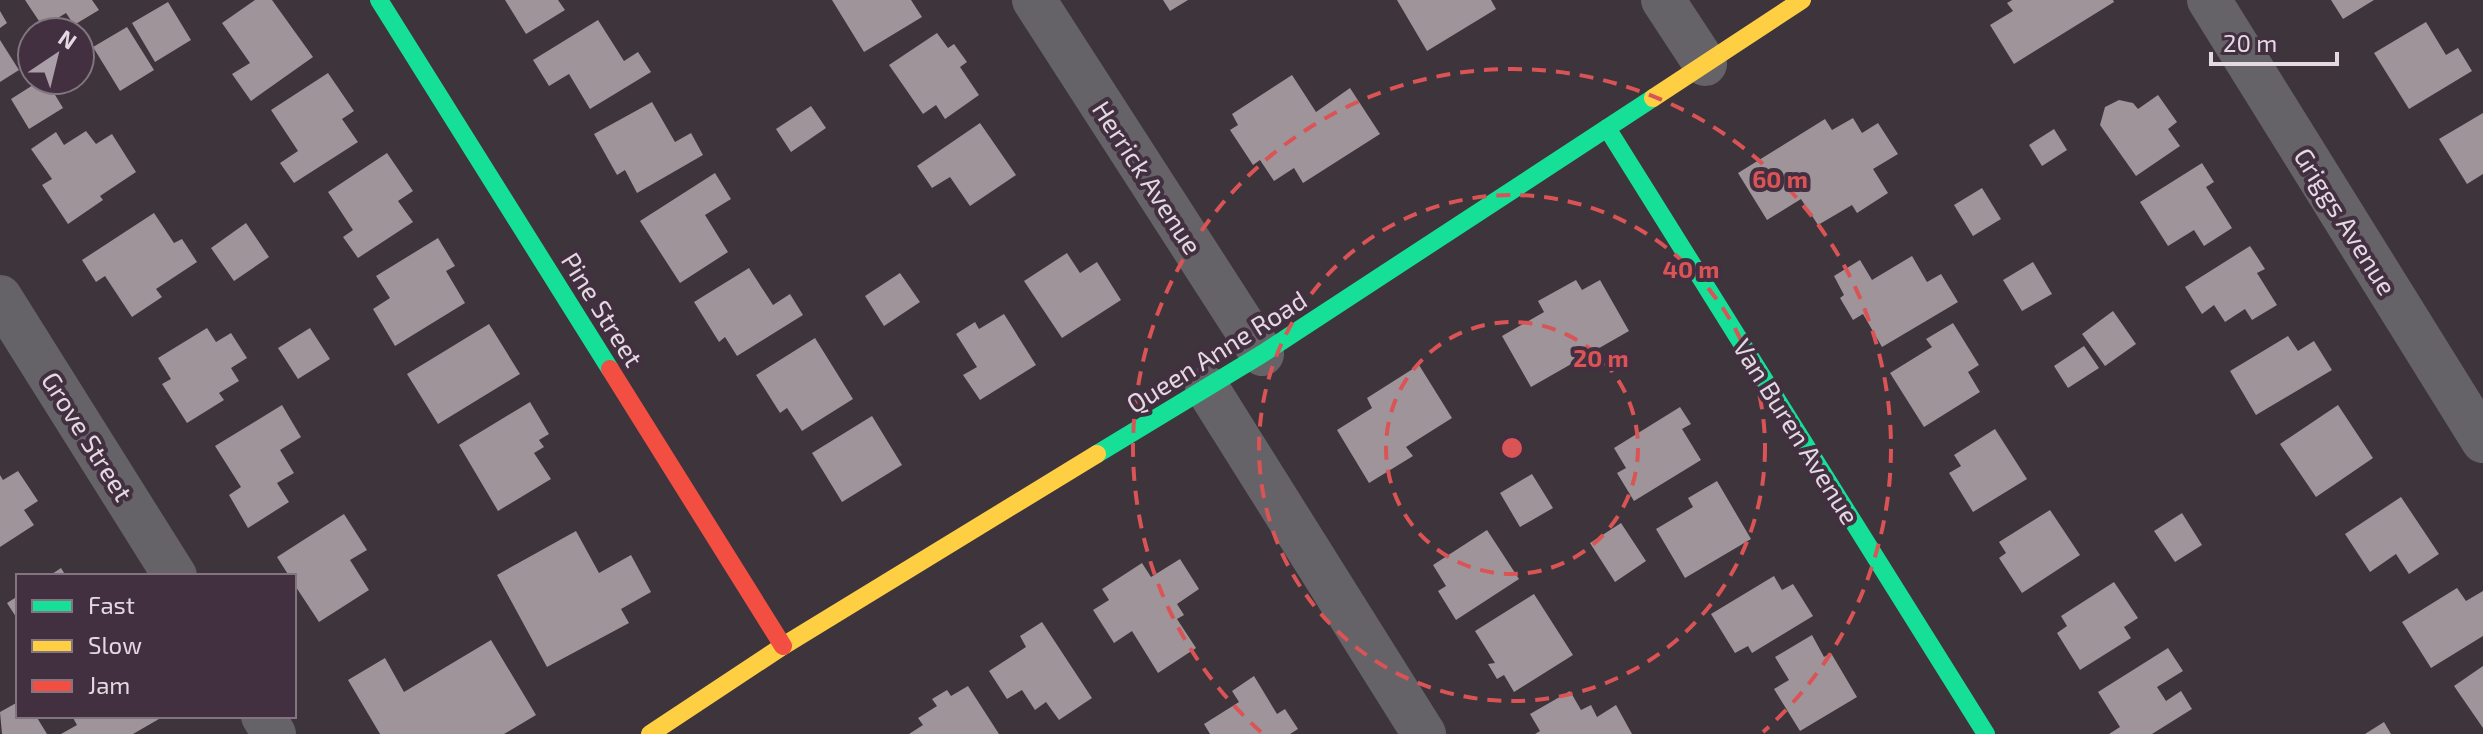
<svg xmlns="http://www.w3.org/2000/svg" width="2483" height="734" font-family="'Exo 2',sans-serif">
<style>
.building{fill:#9f949a}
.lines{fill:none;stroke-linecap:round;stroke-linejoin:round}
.street{stroke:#666368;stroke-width:44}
.fast{stroke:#16e098;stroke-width:18}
.slow{stroke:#ffcf43;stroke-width:18}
.jam{stroke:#f24e42;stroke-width:18}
.ring{fill:none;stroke:#da5456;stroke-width:4;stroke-dasharray:14 10}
.labels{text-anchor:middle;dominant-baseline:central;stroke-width:8;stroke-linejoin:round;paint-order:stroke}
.street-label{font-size:26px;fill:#e4d9e2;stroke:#423040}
.centre{fill:#da5456;stroke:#423040;stroke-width:4}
.ring-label{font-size:24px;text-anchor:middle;font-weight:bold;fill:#da5456;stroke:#423040;stroke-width:8;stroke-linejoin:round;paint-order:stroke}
</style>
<rect width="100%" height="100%" fill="#3e343c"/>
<path class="building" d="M25 0H92L99 10 74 25 66 13 43 27Z
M255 0H272L313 57 251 101 232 74 250 63 222 23Z
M505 0H558L565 10 526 34Z
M832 0H911L922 17 864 52Z
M1163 0H1188L1170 11Z
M1397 0H1491L1496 9 1427 51Z
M2012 0H2113L2114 2 2014 64 1990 25 2013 11 2007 3Z
M2331 0H2374L2343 19Z
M168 2 191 40 155 62 132 23Z
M0 11 7 23 0 28Z
M598 20 624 61 638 52 651 72 590 109 569 74 549 86 533 60Z
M2426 22 2446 55 2458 48 2472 71 2409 109 2374 53Z
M127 27 154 70 120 91 93 47Z
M937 33 948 48 954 44 967 62 960 67 979 95 945 119 936 105 923 114 889 65Z
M0 40 19 70 0 82Z
M328 73 354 111 342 119 358 142 294 183 280 163 298 151 271 110Z
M1292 75 1316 112 1350 88 1380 134 1303 183 1294 168 1274 181 1260 160 1253 165 1230 130 1238 125 1232 114Z
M41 80H46L63 108 29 129 11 99Z
M2158 95 2177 122 2168 129 2180 146 2136 176 2100 125 2105 107 2119 100 2133 103 2138 109Z
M652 102 675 142 691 133 703 155 637 193 625 170 617 175 594 134Z
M811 106 826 128 791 152 776 129Z
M2483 113V174L2467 184 2439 139Z
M1853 118 1862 133 1878 123 1898 154 1873 169 1888 193 1857 213 1852 205 1818 225 1801 199 1767 220 1738 173 1825 119 1832 130Z
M980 123 1016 175 970 206 950 177 932 188 917 166Z
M2054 129 2067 150 2042 166 2029 145Z
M86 131 96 144 112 134 136 172 100 196 103 200 68 224 42 185 52 179 31 149 56 132 64 145Z
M387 153 413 191 398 201 413 222 358 258 343 237 353 230 328 192Z
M2202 163 2214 182 2206 187 2232 228 2204 246 2194 230 2168 246 2140 202Z
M715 173 731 199 705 215 728 252 680 283 640 221Z
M1982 188 2001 219 1973 236 1954 205Z
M154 213 174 243 182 239 197 262 156 289 162 297 132 317 105 276 96 282 82 260Z
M246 223 269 257 234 281 211 248Z
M438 238 455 266 446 271 465 303 395 346 373 309 390 298 376 276Z
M2250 246 2265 269 2257 273 2277 305 2252 320 2245 309 2225 322 2214 305 2202 314 2185 287Z
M1067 253 1080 273 1097 262 1121 300 1062 338 1024 281Z
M1912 256 1927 282 1941 274 1958 302 1882 347 1863 314 1853 320 1840 298 1844 295 1834 276 1860 260 1872 280Z
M2033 262 2052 294 2022 311 2003 280Z
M749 268 773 305 790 294 803 315 737 356 725 337 719 342 694 302Z
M900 273 920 302 884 326 865 296Z
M1576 280 1582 290 1600 280 1629 331 1531 387 1502 336 1544 312 1538 301Z
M2113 311 2136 344 2105 366 2082 334Z
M1004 314 1036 365 980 400 963 375 977 367 956 334 975 322 979 329Z
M1953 323 1979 365 1968 372 1980 392 1924 427 1890 373 1932 347 1926 339Z
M489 324 520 374 438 424 407 374Z
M207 328 216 342 231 333 247 358 231 368 239 381 219 393 224 400 187 423 162 384 171 379 158 358Z
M310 328 330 359 298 379 278 348Z
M2288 336 2298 351 2314 341 2332 370 2256 415 2230 371Z
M815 338 853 399 802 431 787 408 780 413 756 375Z
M2084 346 2099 368 2068 388 2054 366Z
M1419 365 1452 418 1406 447 1413 456 1369 483 1337 430 1372 408 1367 398Z
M530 402 549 434 539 440 544 447 534 453 551 479 498 511 459 445Z
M282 405 301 437 280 450 294 473 277 483 289 502 248 528 229 495 241 487 215 446Z
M2338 405 2373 458 2316 497 2280 444Z
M1680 407 1691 424 1682 429 1701 460 1634 501 1617 473 1626 468 1614 448Z
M872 416 902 465 842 502 812 453Z
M1995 429 2027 479 1973 512 1949 473 1961 466 1954 455Z
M18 471 38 501 24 510 34 525 0 547V475L3 480Z
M1532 474 1553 508 1520 527 1500 493Z
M1717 481 1751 539 1685 578 1656 529 1693 507 1688 498Z
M2401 497 2439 554 2409 574 2396 554 2370 572 2345 534Z
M2050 510 2080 555 2022 593 1999 558 2006 553 1999 542Z
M2182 513 2202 545 2175 562 2154 531Z
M344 514 367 550 350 560 369 590 319 622 294 584V576H289L277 557Z
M1621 523 1646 561 1615 582 1590 543Z
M1487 530 1519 579 1456 620 1438 591 1446 586 1433 565Z
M576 531 599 573 631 555 651 592 621 609 629 623 547 667 497 575Z
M1180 559 1199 589 1177 604 1184 615 1177 619 1196 648 1158 673 1132 631 1114 643 1093 610 1109 600 1102 589 1142 563 1151 577Z
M61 568 66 576H49Z
M1774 576 1782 590 1793 584 1813 616 1752 653 1748 646 1735 653 1711 614Z
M2114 582 2138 618 2124 627 2131 638 2080 670 2057 633 2067 626 2061 616Z
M2457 588 2466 601 2483 591V636L2431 668 2402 622Z
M1534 594 1573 655 1514 692 1504 675 1497 679 1488 664 1495 663 1475 631Z
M18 596V620L7 603Z
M1042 622 1092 698 1059 720 1046 702 1035 710 1022 690 1007 699 989 671 1026 647 1020 636Z
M1812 635 1824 657 1831 653 1857 697 1800 731 1774 689 1789 680 1775 657Z
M491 640 536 715 504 734H380L348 680 385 658 404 692Z
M2168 648 2183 671 2157 687 2166 701 2181 691 2192 709 2152 734H2109L2120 727 2098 692Z
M2483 666V728L2454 686Z
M1254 676 1277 714 1285 709 1298 729 1290 734H1210L1204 724 1239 702 1232 691Z
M968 686 999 734H909L923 725 918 718 937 706 932 699 947 690 951 696Z
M1570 691 1581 710 1591 705 1597 717 1616 705 1632 734H1535L1540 731 1530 714Z
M18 702V716H36L47 734H2L0 712Z
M72 716H158L159 719 133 734H61L77 725Z
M2384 722 2391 734H2365Z"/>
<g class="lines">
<path class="street" d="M1034 0 1262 354
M1663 0 1705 64
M2209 0 2483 441
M0 297 175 576
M1207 388 1424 734
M263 716 274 734"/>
<path class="fast" d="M379 0 610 369
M1607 128 1986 734
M1097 454 1262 354 1653 98"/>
<path class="slow" d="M1653 98 1802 0
M650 734 783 646 1097 454"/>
<path class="jam" d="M610 369 783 646"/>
</g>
<g class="ring">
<circle cx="1512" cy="448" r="126"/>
<circle cx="1512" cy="448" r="253"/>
<path d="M1261 732A379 379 0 1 1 1763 732"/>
</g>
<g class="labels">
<g class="street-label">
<text transform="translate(1148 177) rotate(57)">Herrick Avenue</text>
<text transform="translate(2346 221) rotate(58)">Griggs Avenue</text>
<text transform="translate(603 309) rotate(58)">Pine Street</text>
<text transform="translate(1216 351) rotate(-32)">Queen Anne Road</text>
<text transform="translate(1797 431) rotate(58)">Van Buren Avenue</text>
<text transform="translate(88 436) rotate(58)">Grove Street</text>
</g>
</g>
<circle cx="1512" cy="448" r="12" class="centre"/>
<g class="ring-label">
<text x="1780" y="188">60 m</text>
<text x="1691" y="278">40 m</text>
<text x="1601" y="367">20 m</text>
</g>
<rect x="16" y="574" width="280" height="144" fill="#423040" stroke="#837481" stroke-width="2"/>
<rect x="32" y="600" width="40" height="12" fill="#16e098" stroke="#837481" stroke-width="2"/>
<text x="88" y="614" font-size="24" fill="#e4d9e2">Fast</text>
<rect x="32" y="640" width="40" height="12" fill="#ffcf43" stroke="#837481" stroke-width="2"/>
<text x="88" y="654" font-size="24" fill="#e4d9e2">Slow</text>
<rect x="32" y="680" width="40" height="12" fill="#f24e42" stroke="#837481" stroke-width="2"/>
<text x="88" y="694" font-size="24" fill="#e4d9e2">Jam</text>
<g transform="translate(56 56) rotate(35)"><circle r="38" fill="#423040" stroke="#837481" stroke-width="2"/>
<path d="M0-6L14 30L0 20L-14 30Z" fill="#aa9fa8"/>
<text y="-12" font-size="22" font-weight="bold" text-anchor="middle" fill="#e4d9e2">N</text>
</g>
<path d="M2211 52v12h126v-12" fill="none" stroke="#e4d9e2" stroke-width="4"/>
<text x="2223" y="52" font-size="24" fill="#e4d9e2" stroke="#423040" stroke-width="6" paint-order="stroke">20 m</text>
</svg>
